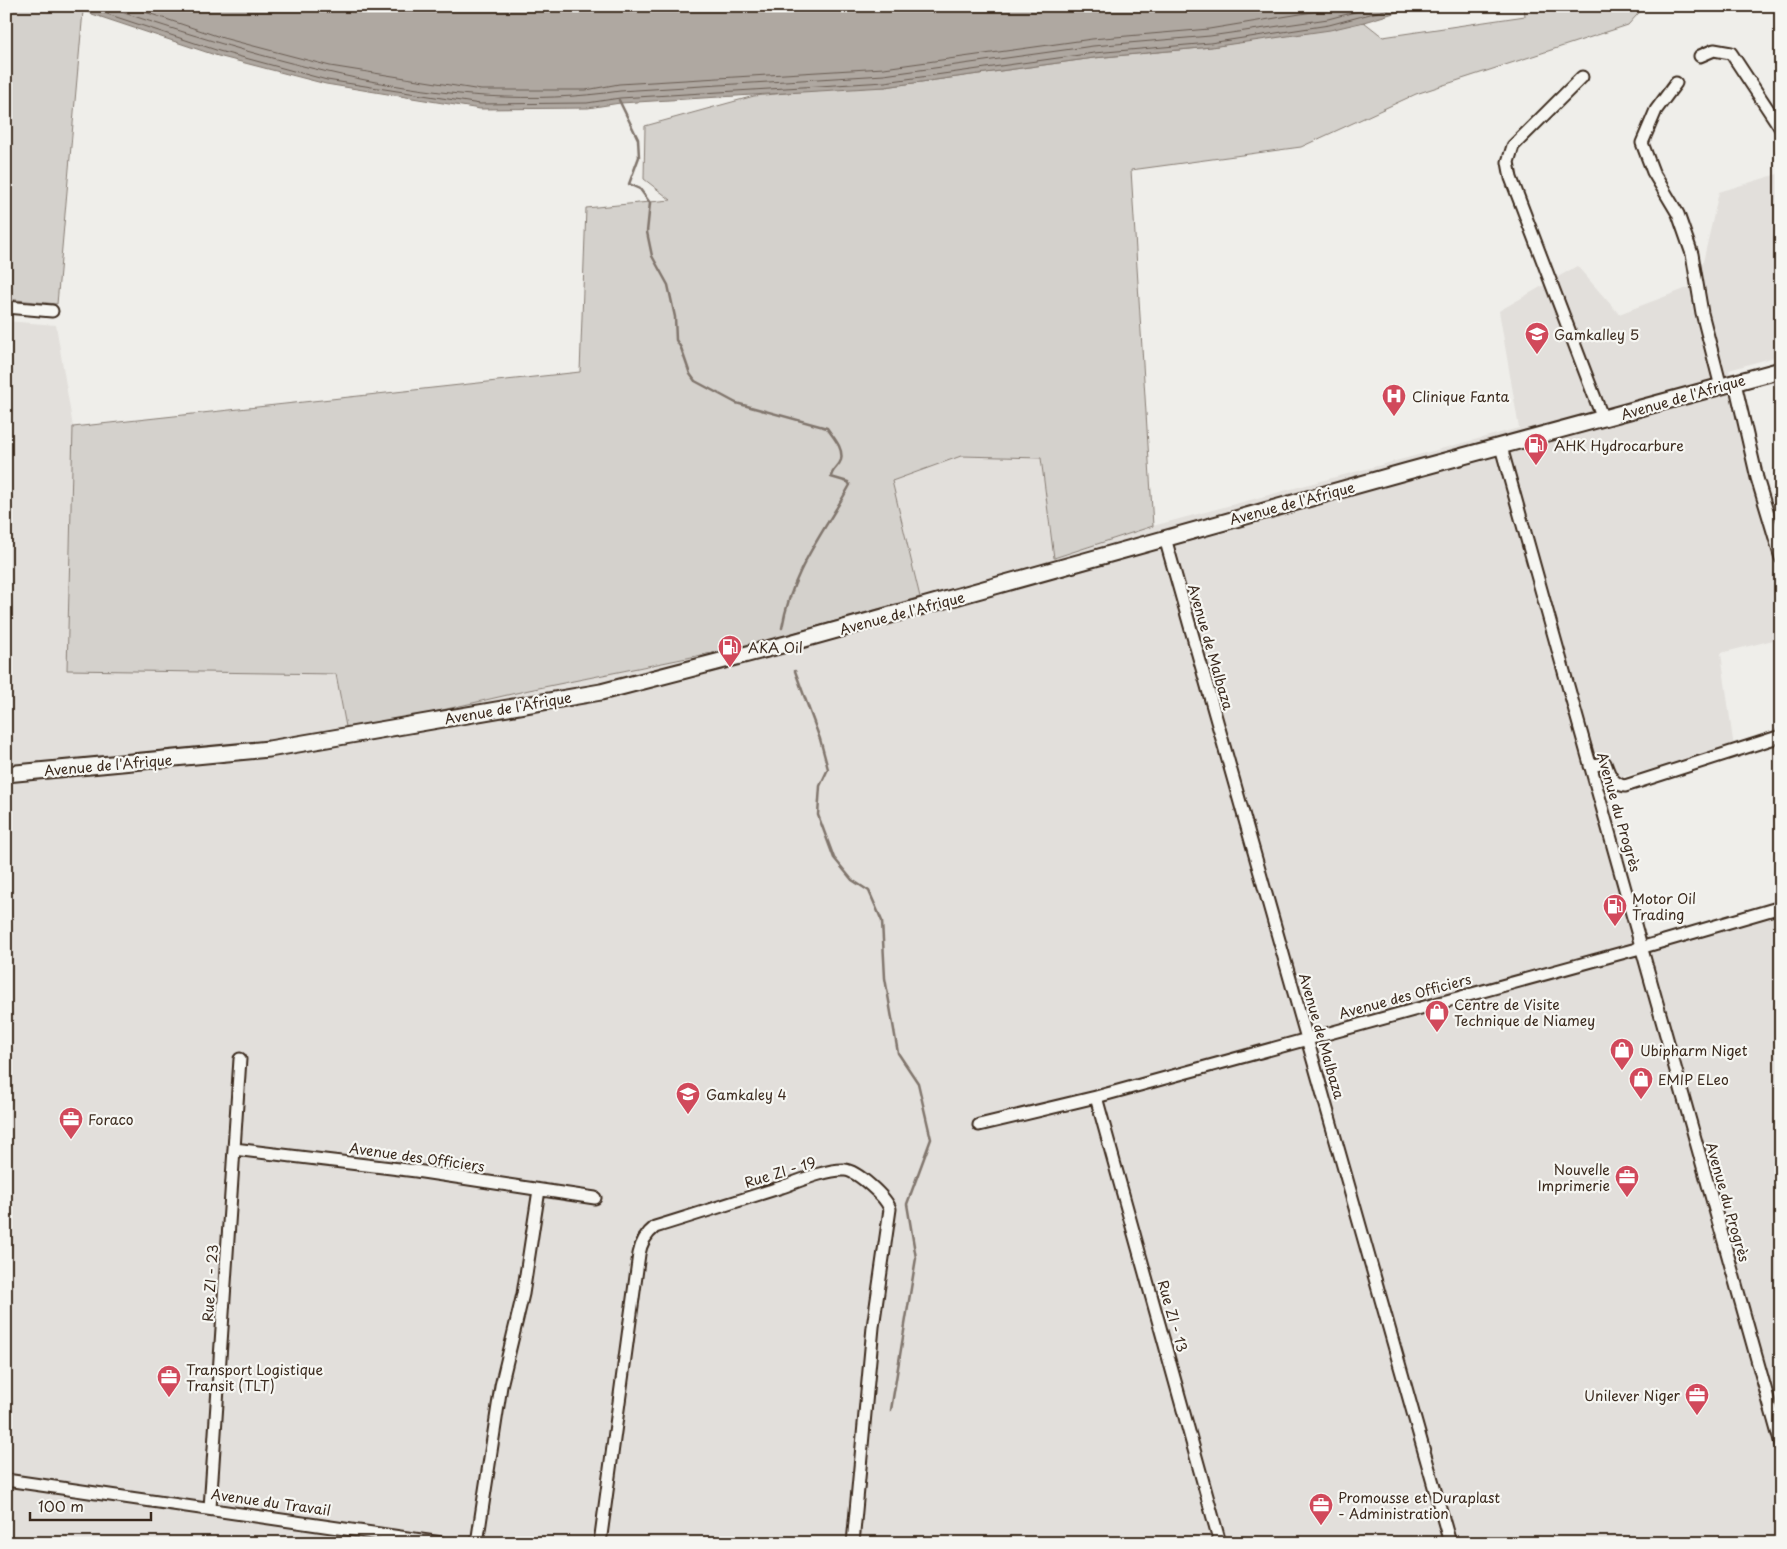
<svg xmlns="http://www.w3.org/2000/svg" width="1787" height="1549" font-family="'Playpen Sans',sans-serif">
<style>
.built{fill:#e2dfdb}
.green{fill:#d4d1cc;stroke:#887e75}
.water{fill:#afa8a1;stroke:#81766d}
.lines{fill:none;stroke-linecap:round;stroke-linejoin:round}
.shore{stroke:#695c52;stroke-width:1}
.stream{stroke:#81766d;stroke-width:2.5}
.minor-casing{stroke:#3b2a1e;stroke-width:15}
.major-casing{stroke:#3b2a1e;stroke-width:19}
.minor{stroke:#f6f6f2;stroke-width:11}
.major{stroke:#f6f6f2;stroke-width:15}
.labels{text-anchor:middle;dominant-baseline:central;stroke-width:4.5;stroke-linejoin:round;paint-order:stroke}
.poi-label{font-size:14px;fill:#3b2a1e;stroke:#f6f6f2;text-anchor:start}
.street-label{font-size:14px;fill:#3b2a1e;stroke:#f6f6f2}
</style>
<rect width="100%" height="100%" fill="#efeeea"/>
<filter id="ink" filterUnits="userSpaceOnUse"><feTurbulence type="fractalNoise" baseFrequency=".02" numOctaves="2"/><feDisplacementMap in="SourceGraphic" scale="10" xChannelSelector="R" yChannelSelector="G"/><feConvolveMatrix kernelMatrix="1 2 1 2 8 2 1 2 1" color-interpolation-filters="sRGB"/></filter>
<g filter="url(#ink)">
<path class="built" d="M1781 173V355L1729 370 1781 565V638L1721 653 1734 748 1598 783 1642 952 1781 912V1543H6V321L56 325 73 427 67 669 336 674 347 732 529 690 751 645 920 597 892 481 961 456 1041 458 1054 558 1153 526 1519 428 1499 311 1577 266 1619 314 1698 284 1719 192Z"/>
<path class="green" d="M6 6H68L83 11 57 304 6 299Z
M1524 6H1645L1628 25 1416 94 1301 147 1131 170 1153 526 1054 558 1041 458 961 456 892 481 920 597 751 645 529 690 347 732 336 674 67 670 73 427 580 372 586 208 671 200 644 179 645 126 754 96 839 88 885 87 1094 58 1211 47 1364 22 1383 37 1525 16Z"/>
<path class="water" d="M68 6H1417L1364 22 1330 30 1211 47 1094 58 885 87 620 103 588 108 480 109 326 84 218 56Z"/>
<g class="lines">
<path class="shore" d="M83 6 219 51 327 80 480 104 587 103 620 98 885 82 1094 53 1210 43 1329 25 1400 6
M103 6C267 60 446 117 620 91L884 75 1093 46 1210 36 1328 19 1378 6
M127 6 223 38 330 66 481 90H586L619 84 884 68 1092 39 1209 29 1349 6"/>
<path class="stream" d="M619 100 638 139 639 157 629 184 640 189 650 203 647 232 652 256 668 285 675 317 676 340 681 348 690 374 695 381 736 403 827 428C833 437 844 448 841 460 839 467 832 469 831 477L848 482 850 485C823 534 792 570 782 628
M795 671 820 739 828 769 820 786 818 815 834 858 852 880 869 891 882 921 885 978 898 1053 918 1083 931 1139 907 1204 916 1258 891 1410"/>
<defs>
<path id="minor" d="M1700 56 1714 50 1731 53 1781 129
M1582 77 1513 146 1508 162 1511 178 1603 419
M1676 83 1656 110 1642 143 1653 172 1678 214 1692 254 1702 313 1721 387
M6 307 52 311
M1735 383 1757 478 1781 558
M1501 447 1781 1445
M1165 538 1450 1543
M1590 766 1605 763C1609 774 1612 784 1625 786L1781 736
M1096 1097 1220 1543
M979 1125 1096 1097 1640 948 1781 907
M234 1149 416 1171 595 1198
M6 1480 442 1543
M210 1508 240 1059
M477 1543 501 1386 523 1294 539 1190
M600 1543 639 1254C641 1243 646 1234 655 1227 698 1214 740 1200 782 1187 799 1181 827 1169 845 1170 857 1171 886 1197 890 1209L873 1327 853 1543"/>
<path id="major" d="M6 774 269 749 601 692 790 643 1408 471 1781 370"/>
</defs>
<use href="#minor" class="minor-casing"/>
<use href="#major" class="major-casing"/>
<use href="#minor" class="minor"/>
<use href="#major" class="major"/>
</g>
</g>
<defs>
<symbol id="school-pin" viewBox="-11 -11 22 30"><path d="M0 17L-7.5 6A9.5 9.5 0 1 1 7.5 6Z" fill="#d1495b" stroke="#f6f6f2"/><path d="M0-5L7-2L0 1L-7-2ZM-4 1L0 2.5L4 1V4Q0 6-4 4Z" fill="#fff"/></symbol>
<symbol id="hospital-pin" viewBox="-11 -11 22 30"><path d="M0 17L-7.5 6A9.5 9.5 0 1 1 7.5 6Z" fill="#d1495b" stroke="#f6f6f2"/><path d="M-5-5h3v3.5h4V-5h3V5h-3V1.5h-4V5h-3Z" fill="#fff"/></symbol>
<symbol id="fuel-pin" viewBox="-11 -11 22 30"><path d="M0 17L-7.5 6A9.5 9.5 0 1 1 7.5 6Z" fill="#d1495b" stroke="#f6f6f2"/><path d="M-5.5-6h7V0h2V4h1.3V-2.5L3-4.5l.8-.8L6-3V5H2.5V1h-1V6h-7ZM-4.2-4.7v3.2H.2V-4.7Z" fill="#fff"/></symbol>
<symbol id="shop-pin" viewBox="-11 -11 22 30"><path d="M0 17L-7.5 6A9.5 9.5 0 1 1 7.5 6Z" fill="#d1495b" stroke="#f6f6f2"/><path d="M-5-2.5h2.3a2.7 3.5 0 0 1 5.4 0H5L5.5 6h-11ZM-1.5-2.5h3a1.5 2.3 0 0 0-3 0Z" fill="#fff"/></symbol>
<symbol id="office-pin" viewBox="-11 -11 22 30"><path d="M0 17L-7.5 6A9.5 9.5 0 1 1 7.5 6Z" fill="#d1495b" stroke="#f6f6f2"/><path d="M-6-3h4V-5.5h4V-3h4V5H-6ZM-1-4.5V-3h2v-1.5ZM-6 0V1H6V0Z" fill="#fff"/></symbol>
</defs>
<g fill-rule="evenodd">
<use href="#school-pin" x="1523" y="320" width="28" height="38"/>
<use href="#hospital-pin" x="1380" y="382" width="28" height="38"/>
<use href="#fuel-pin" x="1522" y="431" width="28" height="38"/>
<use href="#fuel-pin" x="716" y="633" width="28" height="38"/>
<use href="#fuel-pin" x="1601" y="892" width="28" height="38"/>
<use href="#shop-pin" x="1423" y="998" width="28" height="38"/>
<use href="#shop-pin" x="1608" y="1036" width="28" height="38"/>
<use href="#shop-pin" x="1627" y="1065" width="28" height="38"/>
<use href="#school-pin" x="674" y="1080" width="28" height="38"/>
<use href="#office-pin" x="57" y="1105" width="28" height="38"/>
<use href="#office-pin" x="1613" y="1163" width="28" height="38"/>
<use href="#office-pin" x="155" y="1363" width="28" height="38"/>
<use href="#office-pin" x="1683" y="1381" width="28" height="38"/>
<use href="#office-pin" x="1307" y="1491" width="28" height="38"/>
</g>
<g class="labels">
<g class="poi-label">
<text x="1554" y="334">Gamkalley 5</text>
<text x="1412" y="396">Clinique Fanta</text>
<text x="1554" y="445">AHK Hydrocarbure</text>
<text x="748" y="647">AKA Oil</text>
<text x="1632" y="898">Motor Oil<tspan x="1632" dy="16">Trading</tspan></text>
<text x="1454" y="1004">Centre de Visite<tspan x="1454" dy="16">Technique de Niamey</tspan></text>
<text x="1640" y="1050">Ubipharm Niget</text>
<text x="1658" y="1079">EMIP ELeo</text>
<text x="706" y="1094">Gamkaley 4</text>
<text x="88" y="1119">Foraco</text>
<text x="1610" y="1169" text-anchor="end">Nouvelle<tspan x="1610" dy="16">Imprimerie</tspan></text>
<text x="186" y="1369">Transport Logistique<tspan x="186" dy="16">Transit (TLT)</tspan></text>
<text x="1680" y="1395" text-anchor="end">Unilever Niger</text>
<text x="1338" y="1497">Promousse et Duraplast<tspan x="1338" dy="16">- Administration</tspan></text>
</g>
<g class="street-label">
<text transform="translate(1683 397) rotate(-16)">Avenue de l'Afrique</text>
<text transform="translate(1292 503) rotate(-15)">Avenue de l'Afrique</text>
<text transform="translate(902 613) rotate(-15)">Avenue de l'Afrique</text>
<text transform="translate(1211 647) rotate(74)">Avenue de Malbaza</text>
<text transform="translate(508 708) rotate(-10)">Avenue de l'Afrique</text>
<text transform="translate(108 765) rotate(-5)">Avenue de l'Afrique</text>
<text transform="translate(1619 812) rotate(74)">Avenue du Progrès</text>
<text transform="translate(1405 996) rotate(-15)">Avenue des Officiers</text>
<text transform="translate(1322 1036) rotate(74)">Avenue de Malbaza</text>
<text transform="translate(417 1157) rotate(8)">Avenue des Officiers</text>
<text transform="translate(780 1172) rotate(-17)">Rue ZI - 19</text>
<text transform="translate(1728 1202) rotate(74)">Avenue du Progrès</text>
<text transform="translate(210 1283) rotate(-86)">Rue ZI - 23</text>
<text transform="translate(1173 1316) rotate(74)">Rue ZI - 13</text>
<text transform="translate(271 1502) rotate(8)">Avenue du Travail</text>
</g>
</g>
<rect width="1787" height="1549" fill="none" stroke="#f6f6f2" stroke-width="25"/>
<rect x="12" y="12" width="1762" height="1524" fill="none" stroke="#3b2a1e" stroke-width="2" filter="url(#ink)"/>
<path d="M30 1512v8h121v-8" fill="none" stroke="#3b2a1e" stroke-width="2.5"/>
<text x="38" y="1512" font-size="15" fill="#3b2a1e" stroke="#f6f6f2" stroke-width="4" paint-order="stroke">100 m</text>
</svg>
